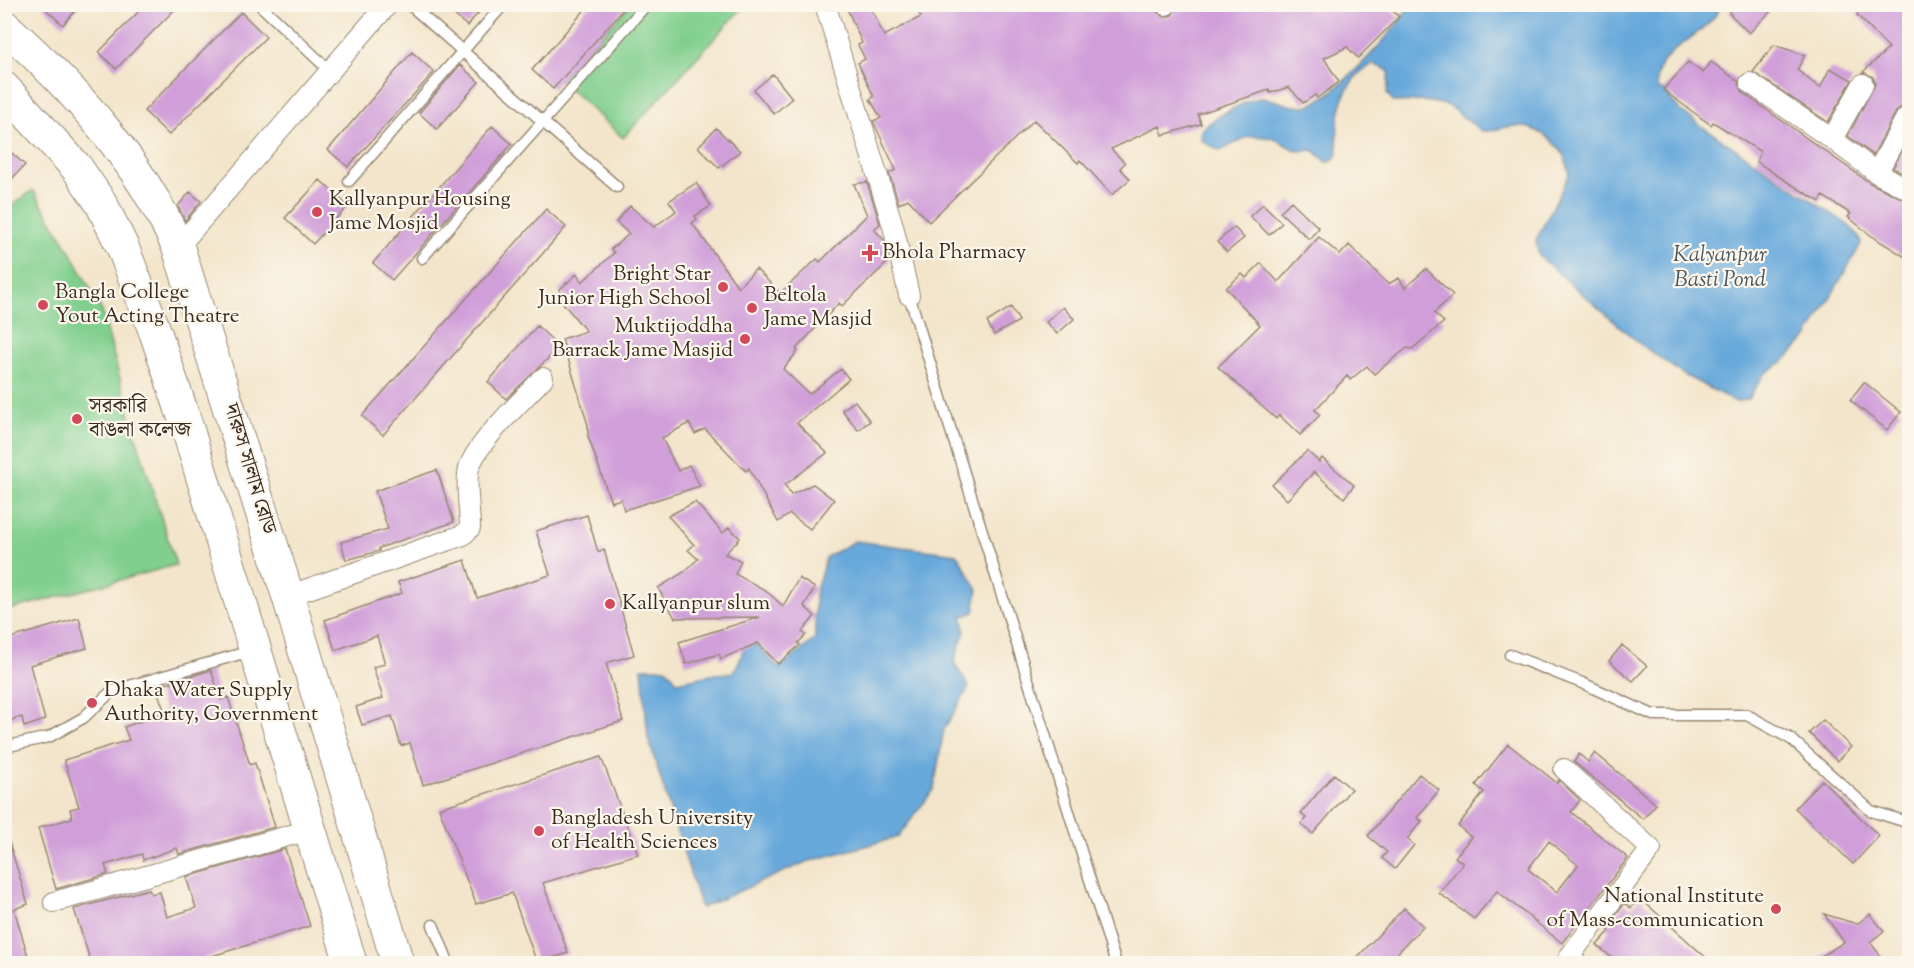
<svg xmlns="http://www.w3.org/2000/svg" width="1914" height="968" font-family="'Sorts Mill Goudy','Noto Serif Bengali',serif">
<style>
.green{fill:#80cf8e;stroke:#5e7c56;stroke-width:1.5}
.water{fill:#67a9db;stroke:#516a7c;stroke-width:1.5}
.building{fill:#d09ed9;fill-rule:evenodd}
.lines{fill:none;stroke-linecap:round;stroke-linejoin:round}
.lane-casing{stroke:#978874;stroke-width:13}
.street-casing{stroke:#978874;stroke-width:22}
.primary-casing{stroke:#978874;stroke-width:34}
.lane{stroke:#fff;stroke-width:10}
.street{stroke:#fff;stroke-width:20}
.primary{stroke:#fff;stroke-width:32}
.poi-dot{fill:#d1495b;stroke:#fbf7ec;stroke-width:2}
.labels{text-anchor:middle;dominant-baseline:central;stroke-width:4.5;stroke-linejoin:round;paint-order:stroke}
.poi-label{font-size:21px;fill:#3b2a1e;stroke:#fbf7ec;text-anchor:start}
.street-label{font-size:21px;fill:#3b2a1e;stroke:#fbf7ec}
.water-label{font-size:22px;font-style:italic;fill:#4a5660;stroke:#fbf7ec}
</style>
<rect width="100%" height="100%" fill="#fbf7ec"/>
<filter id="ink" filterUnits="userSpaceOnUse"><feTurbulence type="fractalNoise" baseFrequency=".0167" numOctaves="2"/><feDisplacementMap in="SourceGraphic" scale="12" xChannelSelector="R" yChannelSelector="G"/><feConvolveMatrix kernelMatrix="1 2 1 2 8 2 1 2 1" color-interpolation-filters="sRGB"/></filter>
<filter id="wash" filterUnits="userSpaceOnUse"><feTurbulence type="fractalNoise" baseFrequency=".008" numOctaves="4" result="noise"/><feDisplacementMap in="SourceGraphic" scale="24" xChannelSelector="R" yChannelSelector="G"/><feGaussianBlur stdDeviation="1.35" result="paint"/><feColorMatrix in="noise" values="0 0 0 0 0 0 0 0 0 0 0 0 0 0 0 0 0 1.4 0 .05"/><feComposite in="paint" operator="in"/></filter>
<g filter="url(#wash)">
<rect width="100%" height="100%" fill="#f3e5cb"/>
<path class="green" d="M630 5H745L623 138 560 80Z
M33 190 72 254 102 311 131 421 176 565 5 611V211Z"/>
<path class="water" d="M1410 4 1721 5C1709 39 1647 49 1658 90H1663L1680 110 1700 125 1847 224 1858 235 1861 244 1807 338 1784 361 1764 374 1748 399 1736 402 1684 375 1640 344 1539 256 1536 240 1569 175C1568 148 1541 126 1515 126 1504 126 1493 132 1482 131L1447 105 1425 101 1393 102 1387 94 1389 71 1374 64C1340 78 1335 122 1338 154L1331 162H1327L1313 150 1297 151 1273 138 1255 136 1247 137 1220 151 1201 140 1200 133C1208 120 1250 97 1264 98 1280 100 1292 110 1309 105 1335 97 1398 29 1410 4Z
M855 541 957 554 978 590 974 612 962 617 965 631 954 662 969 687 944 729 934 789 898 837 806 862 701 908 648 738 642 668H666L678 682 715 674 732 673C742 662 741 649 750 638L779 668 815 639V594L826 557Z"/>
<g id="blocks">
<path class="building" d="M40 4H81L63 25Z
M146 4H180L116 69 99 52Z
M442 4H486L467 26Z
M590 4H628L553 89 532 70Z
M845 4H869L884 36 921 17 914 4H1154L1156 11 1165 17 1172 15 1178 4H1386L1399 17 1358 58 1347 47 1324 58 1339 82 1317 98 1315 95 1303 103 1289 87 1270 93 1269 90 1198 114 1201 124 1163 135 1160 126 1111 149 1125 163 1120 168 1130 179 1112 195 1080 160 1078 163 1034 120 929 222 908 199 899 204 889 173 896 170 873 121 881 118 870 99 874 97 858 63 865 59 858 45 862 43Z
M1737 4H1778L1749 33 1729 13Z
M1862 4H1910V107L1900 108 1896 112 1873 155 1848 136 1875 84 1873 77 1863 72 1889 48 1857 15Z
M241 12 266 37 169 135 144 111Z
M1774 45 1805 55 1797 70 1820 88 1830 68 1852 80 1828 122 1753 72Z
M412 52 434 72 348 167 328 150Z
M1688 62 1703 73 1711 62 1738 81 1743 93 1870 183 1910 202V260L1873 237 1848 217 1851 214 1823 196 1820 202 1778 176 1756 161 1761 152 1713 122 1711 125 1663 90Z
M460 65 479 82 437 129 419 113Z
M773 74 792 98 774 114 754 90Z
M492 126 512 144 392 280 373 263Z
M716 128 740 151 719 168 698 147Z
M1910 137V176L1893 168Z
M4 146 25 165 4 187Z
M320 180 348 206 313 244 285 218Z
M867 182 880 224 874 229 884 240 889 261 842 306 839 303 796 349 798 351 783 369 809 394 841 369 849 379 797 423 827 453 785 485 791 495 813 484 834 500 822 515 810 529 790 514 778 522 749 468 746 471 705 429 695 434 689 423 662 438 678 471 689 465 700 486 624 510 621 499 611 502 588 436V425L562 339 586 331 563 303 568 299 559 290 577 274 582 282 614 253 611 249 629 234 616 222 630 206 654 227 676 211 669 201 696 183 711 206 695 216 697 219 692 223 738 287 756 269 780 293 817 259 820 262 867 215 854 184Z
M190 192 201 201 185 221 178 206Z
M1291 201 1319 228 1309 239 1280 212Z
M1263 204 1282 223 1269 235 1250 216Z
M546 209 566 227 383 435 362 416Z
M1234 227 1244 238 1227 252 1217 242Z
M1319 237 1340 255 1349 245 1388 284 1399 278 1405 288 1426 269 1453 295 1434 313 1444 322 1412 349 1407 348 1374 374 1367 366 1350 380 1347 376 1315 410 1320 415 1300 435 1279 415 1276 419 1218 367 1260 325 1226 288 1242 274 1246 278 1261 263 1278 282Z
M1011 307 1019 321 994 335 987 322Z
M1063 307 1074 319 1057 334 1046 322Z
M537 326 560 347 506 399 488 382Z
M1864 382 1901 412 1887 430 1850 400Z
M855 401 870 421 858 430 842 410Z
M1307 451 1319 462 1322 458 1354 485 1344 498 1314 472 1287 500 1272 485Z
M437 470 454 522 379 548V551L346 560 341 542 388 529 375 491Z
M695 502 723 533 729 527 740 538 725 554 741 561 735 574 765 590 783 606 799 578 815 588 804 606 815 616 802 632 806 635 798 643 800 645 778 664 758 643 721 659 719 654 686 664 679 642 760 617 675 618 658 588 684 572 698 559 688 550 694 545 668 516Z
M587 515 598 552 604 549 634 655 606 663 623 721 423 785 410 743 401 746 392 716 362 725 356 707 383 698 373 667 385 664 377 636 335 650 325 620 402 593 398 582 465 560 477 598 550 575 536 531Z
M79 618 87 648 30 665 45 720 24 727 22 717 4 722V640Z
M1622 645 1647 666 1633 681 1609 661Z
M211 670 221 700 228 697 250 765 255 763 275 827 179 854 177 848 143 860 142 854 105 865 108 874 56 889 38 828 72 818 70 809 79 807 64 760 129 740 124 727 165 713 156 687Z
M1823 720 1851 747 1837 761 1809 733Z
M1508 744 1557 783 1559 780 1580 800 1571 812 1628 858 1562 943 1497 891 1474 919 1439 893 1463 863 1455 857 1471 837 1458 826 1484 792 1476 785ZM1549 841 1578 865 1557 892 1528 869Z
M1595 753 1656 804 1643 819 1574 762 1579 754 1588 762Z
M601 757 638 854 543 883 568 953 537 963 512 893 476 904 439 808Z
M1334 774 1351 789 1313 834 1301 824 1306 818 1301 813Z
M1419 774 1439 790 1417 818 1422 821 1407 839 1414 845 1395 869 1382 858 1387 852 1368 836Z
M1822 780 1879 836 1853 864 1795 808Z
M4 839H8L28 904 14 909 30 963H4Z
M285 849 310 926 189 963H91L74 909 149 889 151 894 160 892 167 917 196 908 186 877Z
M1640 898 1712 963H1618L1597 945 1610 931 1606 928 1625 903 1631 908Z
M1404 908 1423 926 1388 963H1352Z
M1824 914 1857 924 1870 914 1884 931 1870 942 1886 963H1811L1844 942Z"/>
</g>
</g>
<g filter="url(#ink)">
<use href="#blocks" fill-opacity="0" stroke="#978874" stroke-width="1.5"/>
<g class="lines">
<defs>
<path id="lane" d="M259 4 330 71
M409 4 617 187
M349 181 504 4
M422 258 647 4
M909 295 1116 964
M1510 655 1582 683 1653 715H1747L1791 739 1871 811 1910 823
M4 747 49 737 83 718 112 691 254 650
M433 925 449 964"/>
<path id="street" d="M825 4 893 226 909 295
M1166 4V5
M1750 83 1832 139
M1863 84 1832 139 1877 173 1910 190
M1877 173 1906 118
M178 247 388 4
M288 596 463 535 470 528C470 511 465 484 469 468 477 442 523 400 543 378
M1564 769 1651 849 1569 957 1577 964
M54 902 309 830"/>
<path id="primary" d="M4 26C75 89 139 160 178 247L288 596 398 964
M4 88 77 168 101 203 123 248 156 334 187 427 351 964"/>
</defs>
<use href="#lane" class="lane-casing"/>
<use href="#street" class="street-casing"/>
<use href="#primary" class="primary-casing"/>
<use href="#lane" class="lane"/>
<use href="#street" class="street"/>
<use href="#primary" class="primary"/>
</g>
</g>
<g class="poi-dot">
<circle cx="317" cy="212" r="6"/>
<path d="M867 244h6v6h6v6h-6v6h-6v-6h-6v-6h6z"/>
<circle cx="723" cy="287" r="6"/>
<circle cx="43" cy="305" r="6"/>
<circle cx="752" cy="308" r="6"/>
<circle cx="745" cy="339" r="6"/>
<circle cx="77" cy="419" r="6"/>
<circle cx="610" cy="604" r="6"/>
<circle cx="92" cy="703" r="6"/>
<circle cx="539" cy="831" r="6"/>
<circle cx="1776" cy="909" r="6"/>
</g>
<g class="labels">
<g class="poi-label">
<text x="329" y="200">Kallyanpur Housing<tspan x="329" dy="24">Jame Mosjid</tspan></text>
<text x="882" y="253">Bhola Pharmacy</text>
<text x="711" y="275" text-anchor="end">Bright Star<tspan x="711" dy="24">Junior High School</tspan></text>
<text x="55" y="293">Bangla College<tspan x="55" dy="24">Yout Acting Theatre</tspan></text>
<text x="764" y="296">Beltola<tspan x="764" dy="24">Jame Masjid</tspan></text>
<text x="733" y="327" text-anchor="end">Muktijoddha<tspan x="733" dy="24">Barrack Jame Masjid</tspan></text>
<text x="89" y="407">সরকারি<tspan x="89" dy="24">বাঙলা কলেজ</tspan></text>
<text x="622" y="604">Kallyanpur slum</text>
<text x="104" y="691">Dhaka Water Supply<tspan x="104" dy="24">Authority, Government</tspan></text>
<text x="551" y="819">Bangladesh University<tspan x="551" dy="24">of Health Sciences</tspan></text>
<text x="1764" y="897" text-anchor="end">National Institute<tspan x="1764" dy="24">of Mass-communication</tspan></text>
</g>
<g class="street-label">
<text transform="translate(249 469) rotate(73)">দারুস সালাম রোড</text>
</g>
<g class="water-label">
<text x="1720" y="256">Kalyanpur<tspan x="1720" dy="25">Basti Pond</tspan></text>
</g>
</g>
<rect width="1914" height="968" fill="none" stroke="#fbf7ec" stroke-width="24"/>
</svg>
